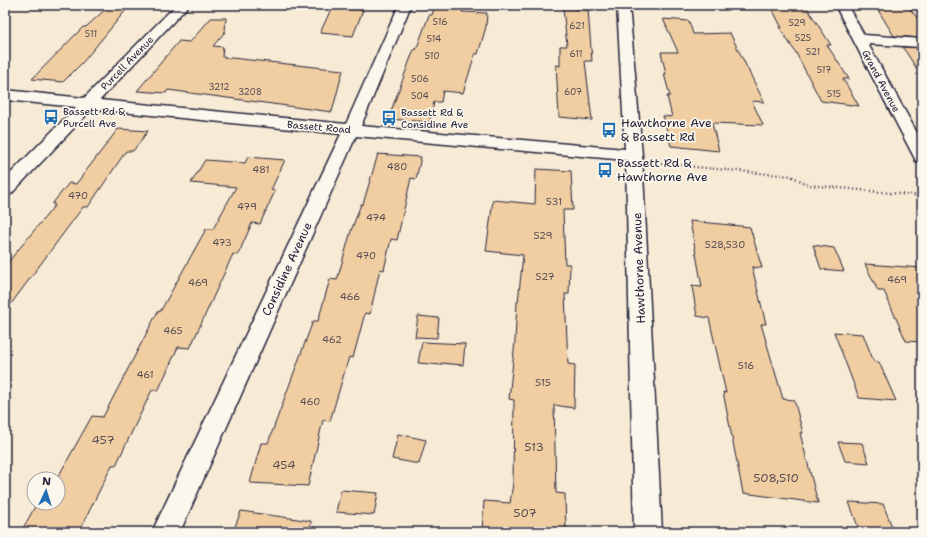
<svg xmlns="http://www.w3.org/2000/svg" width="927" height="537" font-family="'Shantell Sans',sans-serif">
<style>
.building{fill:#f1cea2;stroke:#22223b}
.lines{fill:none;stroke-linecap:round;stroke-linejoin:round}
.street-casing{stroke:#22223b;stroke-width:3}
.path{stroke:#22223b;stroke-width:2.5;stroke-dasharray:1 3;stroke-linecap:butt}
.street{fill:#fbf7ec;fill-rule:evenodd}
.labels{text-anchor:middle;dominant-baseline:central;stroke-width:3.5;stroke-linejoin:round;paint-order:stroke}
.far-number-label{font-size:9px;fill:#564d55}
.far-street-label{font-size:10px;fill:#22223b;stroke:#fbf7ec}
.far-poi-label{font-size:10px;fill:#22223b;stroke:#fbf7ec;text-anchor:start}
.number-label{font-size:10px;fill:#564d55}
.poi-label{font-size:12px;fill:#22223b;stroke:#fbf7ec;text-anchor:start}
.street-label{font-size:12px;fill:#22223b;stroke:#fbf7ec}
.near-number-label{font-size:12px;fill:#564d55}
</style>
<rect width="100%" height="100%" fill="#f8ebd6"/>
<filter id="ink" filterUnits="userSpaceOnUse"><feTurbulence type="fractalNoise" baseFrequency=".025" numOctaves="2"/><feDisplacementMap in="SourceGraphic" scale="8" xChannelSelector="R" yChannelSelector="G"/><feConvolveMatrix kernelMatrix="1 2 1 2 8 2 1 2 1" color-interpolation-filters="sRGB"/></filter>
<g filter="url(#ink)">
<path class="building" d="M110 5H130L83 62 63 82 32 79 83 27H86Z
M435 5H463L462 12 487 13 486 27 478 54H475L463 93 443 91 441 102H434L430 122 388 119 414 49 416 50 429 15H432Z
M770 5H805L831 45H827L849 79H843L859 106 821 101 796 53 779 27 782 28Z
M875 5H907L922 24V38L894 36Z
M563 8 588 10 592 61H585L592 120 559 117 556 65 560 66V46H567Z
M331 9 363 10 353 36 320 33Z
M211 18H226L225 32 213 46 223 47 222 57 343 70 332 112 168 90 166 93 137 91 179 41 190 42Z
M663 19 689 21 693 34 730 33 764 102 752 101 763 125 712 123 719 151 671 146 663 116 672 117 667 96H670L664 74H666L661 52H678Z
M902 47 922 48V77L906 52Z
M118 129 148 131 133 151H126L88 207H83L5 312V266L55 205 52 204 69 183 76 184Z
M378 154 421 157 416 179 411 178 397 240 391 239 384 270 380 269 370 314 365 313 353 358 349 357 330 421 323 420 308 486 250 483 261 443H268L313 321H318L330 279 337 280 351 231 361 204H363Z
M248 157 285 160 271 190 275 191 260 224 252 223 238 255 233 254 190 348 178 347 158 391 152 390 116 465H112L79 532H21L37 503H58V477L92 416 103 417 158 311 160 312 206 229H213L236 187 191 183 205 160 245 163Z
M536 169 571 171 573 210H563L565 264H570L569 294H565L568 364 575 365 574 408 554 405 556 493 565 494 566 532H482L484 501 510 503 513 483 514 400 509 399 515 341 517 302H518L523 255 486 251 493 200 535 204Z
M690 221 750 227 762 268 752 267 766 324H761L783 399 794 400 803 433H800L818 503 743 493 723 392 726 393 709 318 697 316 692 286 702 287Z
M813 245 834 248 844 271 821 269Z
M865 264 922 268V342L906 341 884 291H878Z
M418 316 439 318 437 338 415 337Z
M834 332 863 334 874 362H879L896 401 859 398Z
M422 342 465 344 463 365 441 363V365L418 363Z
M398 434 426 440 419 464 392 459Z
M838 442 862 443 869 463 845 461Z
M341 490 378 493 374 515 336 512Z
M849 502 883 504 894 532H860Z
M241 511 311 521 310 532H233Z"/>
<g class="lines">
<defs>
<path id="street" d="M176 5H189L100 100 346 124 399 5H411L361 126 625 149 617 5H629L642 155 662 532H634L626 160 356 136 180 532H152L341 134 92 109 11 194 5 196V179L76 107 5 100V90L84 98Z
M835 5H847L864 35 922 39V47L868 44 922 142V163L916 161 914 157Z"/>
</defs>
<use href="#street" class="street-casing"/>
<path class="path" d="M653 163 791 176 809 185 922 196"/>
<use href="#street" class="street"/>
</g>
</g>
<defs>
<symbol id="bus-bare" viewBox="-9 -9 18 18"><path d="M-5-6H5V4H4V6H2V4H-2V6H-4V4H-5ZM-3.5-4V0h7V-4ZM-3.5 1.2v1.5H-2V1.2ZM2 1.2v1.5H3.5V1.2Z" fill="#1f6fb2" stroke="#fbf7ec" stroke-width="2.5" paint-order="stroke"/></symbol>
</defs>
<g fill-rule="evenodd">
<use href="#bus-bare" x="40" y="106" width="22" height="22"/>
<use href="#bus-bare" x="378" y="107" width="22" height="22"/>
<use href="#bus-bare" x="598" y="119" width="22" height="22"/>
<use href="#bus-bare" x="594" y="159" width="22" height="22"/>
</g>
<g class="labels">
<g class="far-number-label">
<text x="440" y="22">516</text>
<text x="797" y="23">529</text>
<text x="577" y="26">621</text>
<text x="91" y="34">511</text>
<text x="803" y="38">525</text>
<text x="434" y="39">514</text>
<text x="813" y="52">521</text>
<text x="576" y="54">611</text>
<text x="432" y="56">510</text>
<text x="824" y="70">517</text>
<text x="420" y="79">506</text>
<text x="219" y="87">3212</text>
<text x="250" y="92">3208</text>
<text x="573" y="92">607</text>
<text x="834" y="94">515</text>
<text x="420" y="96">504</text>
</g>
<g class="far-street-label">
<text transform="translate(127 63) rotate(-46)">Purcell Avenue</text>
<text transform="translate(881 81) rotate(62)">Grand Avenue</text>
<text transform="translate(319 127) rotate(5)">Bassett Road</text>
</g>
<g class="far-poi-label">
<text x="63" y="111">Bassett Rd &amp;<tspan x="63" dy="12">Purcell Ave</tspan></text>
<text x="401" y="112">Bassett Rd &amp;<tspan x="401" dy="12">Considine Ave</tspan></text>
</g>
<g class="number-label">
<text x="397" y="166">480</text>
<text x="261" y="169">481</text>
<text x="78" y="195">470</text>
<text x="554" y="201">531</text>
<text x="247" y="206">479</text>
<text x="376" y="217">474</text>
<text x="543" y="235">529</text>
<text x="222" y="242">473</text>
<text x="725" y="244">528,530</text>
<text x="366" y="255">470</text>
<text x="545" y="276">527</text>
<text x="897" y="279">469</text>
<text x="198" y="282">469</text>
<text x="350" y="296">466</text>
<text x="173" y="330">465</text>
<text x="332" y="339">462</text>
<text x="746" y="365">516</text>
<text x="145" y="374">461</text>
<text x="543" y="382">515</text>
<text x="310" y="401">460</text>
</g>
<g class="poi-label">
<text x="621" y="123">Hawthorne Ave<tspan x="621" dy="14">&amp; Bassett Rd</tspan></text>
<text x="617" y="163">Bassett Rd &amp;<tspan x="617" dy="14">Hawthorne Ave</tspan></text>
</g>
<g class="street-label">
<text transform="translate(639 268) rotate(-92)">Hawthorne Avenue</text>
<text transform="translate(287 269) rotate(-65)">Considine Avenue</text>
</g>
<g class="near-number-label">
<text x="103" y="440">457</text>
<text x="534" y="447">513</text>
<text x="284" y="465">454</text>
<text x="776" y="478">508,510</text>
<text x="525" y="513">507</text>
</g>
</g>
<rect width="927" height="537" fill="none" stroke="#fbf7ec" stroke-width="20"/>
<rect x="10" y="10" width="907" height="517" fill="none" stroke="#22223b" stroke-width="1.5" filter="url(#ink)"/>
<g transform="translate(46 491) rotate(4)"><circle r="19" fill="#fbf7ec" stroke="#a4a2a5"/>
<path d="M0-3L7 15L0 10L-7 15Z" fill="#1f6fb2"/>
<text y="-6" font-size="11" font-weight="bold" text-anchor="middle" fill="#22223b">N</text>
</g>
</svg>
